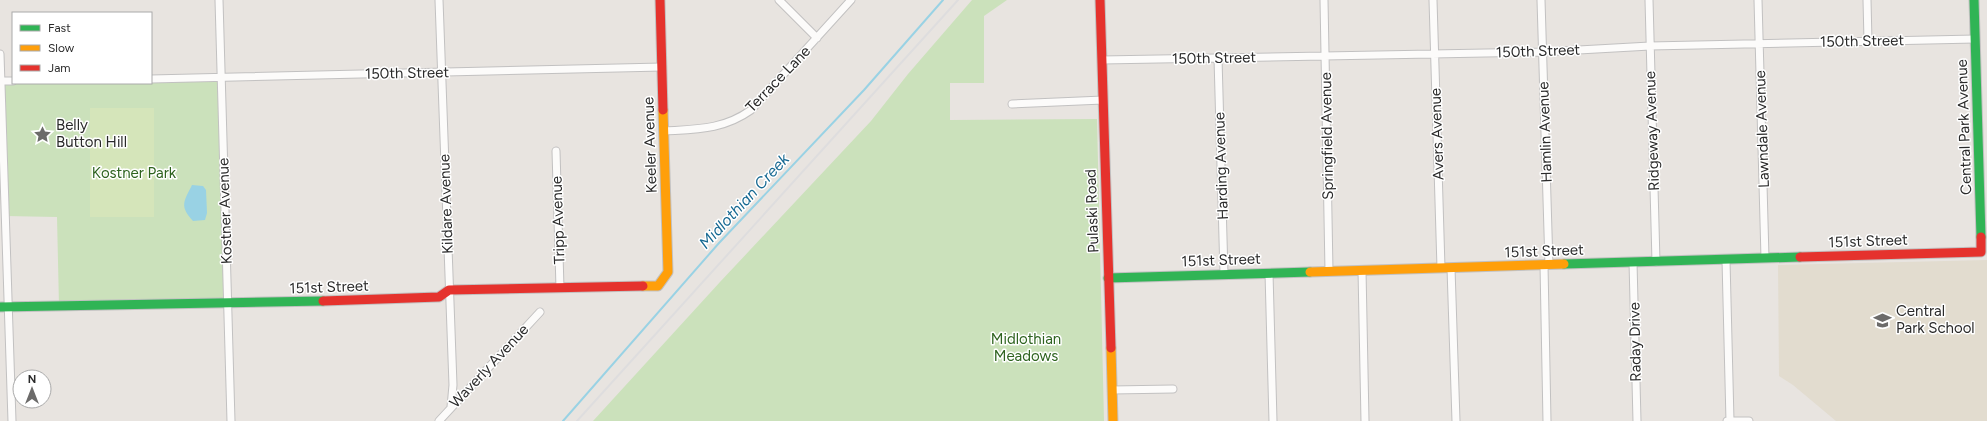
<svg xmlns="http://www.w3.org/2000/svg" width="1987" height="421" font-family="Figtree,sans-serif">
<style>
.education{fill:#e2dccf}
.green{fill:#cbe1bb}
.pitch{fill:#d5e5ba}
.water{fill:#99d2e4}
.lines{fill:none;stroke-linecap:round;stroke-linejoin:round}
.stream{stroke:#99d2e4;stroke-width:2}
.street-casing{stroke:#c2c1c1;stroke-width:9}
.fast-casing{stroke:#c2c1c1;stroke-width:11}
.slow-casing{stroke:#c2c1c1;stroke-width:11}
.jam-casing{stroke:#c2c1c1;stroke-width:11}
.street{stroke:#fcfbfa;stroke-width:7}
.fast{stroke:#30b455;stroke-width:9}
.slow{stroke:#ff9f0a;stroke-width:9}
.jam{stroke:#e5322d;stroke-width:9}
.rail{stroke:#deddde;stroke-width:2}
.labels{text-anchor:middle;dominant-baseline:central;stroke-width:3;stroke-linejoin:round;paint-order:stroke}
.street-label{font-size:15px;fill:#2a2a2a;stroke:#fff}
.poi-label{font-size:15px;fill:#2a2a2a;stroke:#fff;text-anchor:start}
.park-label{font-size:15px;fill:#2e631f;stroke:#fff}
.water-label{font-size:16px;font-style:italic;fill:#176992;stroke:#fff}
</style>
<rect width="100%" height="100%" fill="#e8e4e0"/>
<path class="education" d="M1987 260V421H1836L1793 385 1779 376 1778 265Z"/>
<path class="green" d="M972 0H1007L984 16V83H950V120L1097 119 1104 421H593L720 282 871 121 908 74Z
M221 77 228 304 59 306 57 217 5 216 1 81 13 83H151V79Z"/>
<path class="pitch" d="M90 108H154V217H90Z"/>
<path class="water" d="M192 185 203 186 206 190 207 213 205 220 193 221C179 206 184 201 192 185Z"/>
<g class="lines">
<path class="stream" d="M563 421 719 243 864 90 943 0"/>
<defs>
<path id="street" d="M219 0 231 421
M439 0 453 385 451 407
M779 0 817 38
M1324 0 1329 271
M1433 0 1441 268
M1541 0 1549 265
M1649 0 1656 262
M1758 0 1765 258
M1867 0 1868 41
M0 54 12 421
M1218 58 1224 274
M1102 60 1543 52 1650 46 1975 39
M151 79 662 67
M0 81H13
M1012 104 1103 100
M664 131C696 129 723 130 751 110L851 0
M556 151 560 288
M1726 260 1730 421
M1633 262 1637 421
M1544 265 1547 421
M1451 268 1456 421
M1362 270 1365 421
M1269 273 1273 421
M1112 390 1173 389
M439 421 540 312
M1727 421H1749"/>
<path id="fast" d="M1974 0 1981 237
M1564 264 1800 257
M1108 278 1310 272
M0 307 323 301"/>
<path id="slow" d="M1310 272 1564 264
M643 286H658L668 272 663 110
M1111 348 1113 421"/>
<path id="jam" d="M660 0 663 110
M1100 0 1111 348
M1800 257 1981 252V237
M323 301 439 297 449 290 643 286"/>
</defs>
<use href="#street" class="street-casing"/>
<use href="#fast" class="fast-casing"/>
<use href="#slow" class="slow-casing"/>
<use href="#jam" class="jam-casing"/>
<use href="#street" class="street"/>
<use href="#fast" class="fast"/>
<use href="#slow" class="slow"/>
<use href="#jam" class="jam"/>
<path class="rail" d="M577 421 958 0"/>
</g>
<defs>
<symbol id="sight-bare" viewBox="-9 -9 18 18"><path d="M0-6L1.8-2.2L6-1.7L2.9 1.2L3.7 5.4L0 3.3L-3.7 5.4L-2.9 1.2L-6-1.7L-1.8-2.2Z" fill="#6c6b6a" stroke="#fff" stroke-width="2.5" paint-order="stroke"/></symbol>
<symbol id="school-bare" viewBox="-9 -9 18 18"><path d="M0-5L7-2L0 1L-7-2ZM-4 1L0 2.5L4 1V4Q0 6-4 4Z" fill="#6c6b6a" stroke="#fff" stroke-width="2.5" paint-order="stroke"/></symbol>
</defs>
<g fill-rule="evenodd">
<use href="#sight-bare" x="30" y="122" width="25" height="25"/>
<use href="#school-bare" x="1870" y="308" width="25" height="25"/>
</g>
<g class="labels">
<g class="street-label">
<text transform="translate(1862 41) rotate(-1)">150th Street</text>
<text transform="translate(1538 51) rotate(-2)">150th Street</text>
<text transform="translate(1214 58) rotate(-1)">150th Street</text>
<text transform="translate(407 73) rotate(-1)">150th Street</text>
<text transform="translate(778 79) rotate(-46)">Terrace Lane</text>
<text transform="translate(1964 127) rotate(-92)">Central Park Avenue</text>
<text transform="translate(1762 129) rotate(-92)">Lawndale Avenue</text>
<text transform="translate(1652 131) rotate(-92)">Ridgeway Avenue</text>
<text transform="translate(1545 132) rotate(-92)">Hamlin Avenue</text>
<text transform="translate(1437 134) rotate(-92)">Avers Avenue</text>
<text transform="translate(1327 136) rotate(-91)">Springfield Avenue</text>
<text transform="translate(650 145) rotate(-92)">Keeler Avenue</text>
<text transform="translate(1221 166) rotate(-92)">Harding Avenue</text>
<text transform="translate(446 204) rotate(-92)">Kildare Avenue</text>
<text transform="translate(225 211) rotate(-92)">Kostner Avenue</text>
<text transform="translate(1092 211) rotate(-92)">Pulaski Road</text>
<text transform="translate(558 220) rotate(-92)">Tripp Avenue</text>
<text transform="translate(1868 241) rotate(-2)">151st Street</text>
<text transform="translate(1544 251) rotate(-2)">151st Street</text>
<text transform="translate(1221 260) rotate(-2)">151st Street</text>
<text transform="translate(329 287) rotate(-2)">151st Street</text>
<text transform="translate(1635 342) rotate(-91)">Raday Drive</text>
<text transform="translate(489 366) rotate(-47)">Waverly Avenue</text>
</g>
<g class="poi-label">
<text x="56" y="125">Belly<tspan x="56" dy="17">Button Hill</tspan></text>
<text x="1896" y="311">Central<tspan x="1896" dy="17">Park School</tspan></text>
</g>
<g class="park-label">
<text x="134" y="173">Kostner Park</text>
<text x="1026" y="339">Midlothian<tspan x="1026" dy="17">Meadows</tspan></text>
</g>
<g class="water-label">
<text transform="translate(744 201) rotate(-47)">Midlothian Creek</text>
</g>
</g>
<rect x="12" y="12" width="140" height="72" fill="#ffffff" stroke="#aaaaaa"/>
<rect x="20" y="25" width="20" height="6" fill="#30b455" stroke="#aaaaaa"/>
<text x="48" y="32" font-size="12" fill="#2a2a2a">Fast</text>
<rect x="20" y="45" width="20" height="6" fill="#ff9f0a" stroke="#aaaaaa"/>
<text x="48" y="52" font-size="12" fill="#2a2a2a">Slow</text>
<rect x="20" y="65" width="20" height="6" fill="#e5322d" stroke="#aaaaaa"/>
<text x="48" y="72" font-size="12" fill="#2a2a2a">Jam</text>
<g transform="translate(32 389)"><circle r="19" fill="#ffffff" stroke="#aaaaaa"/>
<path d="M0-3L7 15L0 10L-7 15Z" fill="#6c6b6a"/>
<text y="-6" font-size="11" font-weight="bold" text-anchor="middle" fill="#2a2a2a">N</text>
</g>
</svg>
